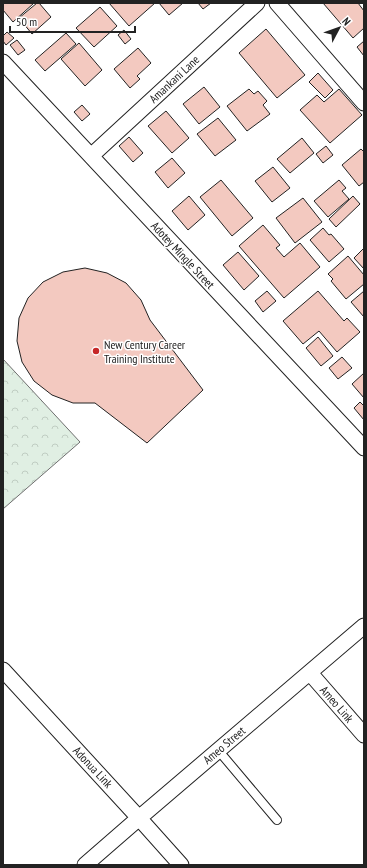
<svg xmlns="http://www.w3.org/2000/svg" width="367" height="868" font-family="'PT Sans Narrow',sans-serif">
<style>
.park{fill:url(#park-crowns);stroke:#6f6f6f}
.building{fill:#f3c9c0;stroke:#222}
.lines{fill:none;stroke-linecap:round;stroke-linejoin:round}
.service-casing{stroke:#222;stroke-width:10}
.minor-casing{stroke:#222;stroke-width:17}
.service{stroke:#fff;stroke-width:8}
.minor{stroke:#fff;stroke-width:15}
.poi-dot{fill:#c62828;stroke:#fff;stroke-width:1.5}
.labels{text-anchor:middle;dominant-baseline:central;stroke-width:3;stroke-linejoin:round;paint-order:stroke}
.street-label{font-size:12px;fill:#222;stroke:#fff}
.poi-label{font-size:12px;fill:#222;stroke:#fff;text-anchor:start}
</style>
<defs>
<pattern id="park-crowns" width="20" height="18" patternUnits="userSpaceOnUse"><rect width="20" height="18" fill="#e0efe3"/><path d="M2 6a3 3 0 1 1 6 0M12 15a3 3 0 1 1 6 0" fill="none" stroke="#c0cdc2"/></pattern>
</defs>
<rect width="100%" height="100%" fill="#fff"/>
<path class="park" d="M3 359 80 442 3 509Z"/>
<path class="building" d="M3 3H34L13 22 3 10Z
M37 3H39L51 17 32 34 19 18Z
M109 3H155L129 26Z
M159 3H183L169 15Z
M198 3H211L203 9Z
M323 3H358L364 11V28L353 38Z
M100 7 117 26 94 47 76 28Z
M266 29 305 75 277 98 239 53Z
M124 30 131 39 125 44 118 35Z
M7 32 14 38 6 45 3 41V36Z
M66 33 76 44 45 71 35 60Z
M17 40 25 50 18 55 10 45Z
M364 41V56L357 47Z
M79 43 102 70 85 86 61 59Z
M138 48 151 63 137 76 140 79 130 88 114 69Z
M318 73 333 90 325 98 309 82Z
M204 87 220 107 199 124 183 104Z
M249 89 254 94 258 91 267 101 263 105 270 114 247 131 227 106Z
M339 89 362 115 330 143 300 110 317 95 324 102Z
M82 105 90 114 82 121 74 112Z
M166 111 189 138 172 153 148 126Z
M218 118 236 140 215 156 197 134Z
M129 137 143 153 133 162 119 146Z
M302 138 314 153 290 173 277 159Z
M326 146 333 155 323 163 316 154Z
M361 149 364 152V182L359 186 342 165Z
M172 158 185 173 168 188 155 172Z
M273 167 290 188 272 202 255 181Z
M221 180 253 218 232 236 200 197Z
M339 180 346 188 342 191 349 199 328 217 314 201Z
M189 196 205 215 188 230 172 211Z
M353 196 360 204 336 227 329 219Z
M303 198 322 222 295 243 276 218Z
M263 225 280 245 276 248 284 257 300 243 320 267 284 298 239 246Z
M323 228 329 235 331 234 344 249 329 262 310 240Z
M364 248V269L354 258Z
M238 252 259 276 244 290 223 265Z
M348 256 364 275V284L346 299 331 281 333 279 328 274Z
M85 268 107 273 126 283 141 300 150 320 203 390 147 443 95 403H73L52 395 34 381 22 362 17 341 19 318 28 298 43 282 63 272Z
M267 291 276 301 263 312 255 301Z
M318 291 344 321 347 318 360 332 337 352 319 331 303 344 283 321Z
M364 291V317L351 302Z
M318 337 333 356 321 366 306 348Z
M342 357 352 368 338 379 329 368Z
M364 373V398L352 384Z
M360 402 364 406V420L354 408Z"/>
<g class="lines">
<defs>
<path id="service" d="M218 750 277 820"/>
<path id="minor" d="M277 3 364 103
M3 62 364 448
M91 156 257 3
M3 670 139 818 181 865
M310 673 364 735
M85 865 139 818 364 626"/>
</defs>
<use href="#service" class="service-casing"/>
<use href="#minor" class="minor-casing"/>
<use href="#service" class="service"/>
<use href="#minor" class="minor"/>
</g>
<circle class="poi-dot" cx="96" cy="351" r="4"/>
<g class="labels">
<g class="street-label">
<text transform="translate(174 79) rotate(-43)">Amankani Lane</text>
<text transform="translate(183 255) rotate(47)">Adotey Mingle Street</text>
<text transform="translate(337 704) rotate(49)">Ameo Link</text>
<text transform="translate(224 745) rotate(-40)">Ameo Street</text>
<text transform="translate(93 767) rotate(47)">Adonua Link</text>
</g>
<g class="poi-label">
<text x="104" y="344">New Century Career<tspan x="104" dy="14">Training Institute</tspan></text>
</g>
</g>
<rect width="367" height="868" fill="none" stroke="#222222" stroke-width="8"/>
<g transform="translate(339 28) rotate(49)" stroke="#ffffff" stroke-width="3" paint-order="stroke">
<path d="M0-3L7 15L0 10L-7 15Z" fill="#222222"/>
<text y="-6" font-size="11" font-weight="bold" text-anchor="middle" fill="#222222">N</text>
</g>
<path d="M10 26v6h125v-6" fill="none" stroke="#222222" stroke-width="2"/>
<text x="16" y="26" font-size="12" fill="#222222" stroke="#ffffff" stroke-width="3" paint-order="stroke">50 m</text>
</svg>
